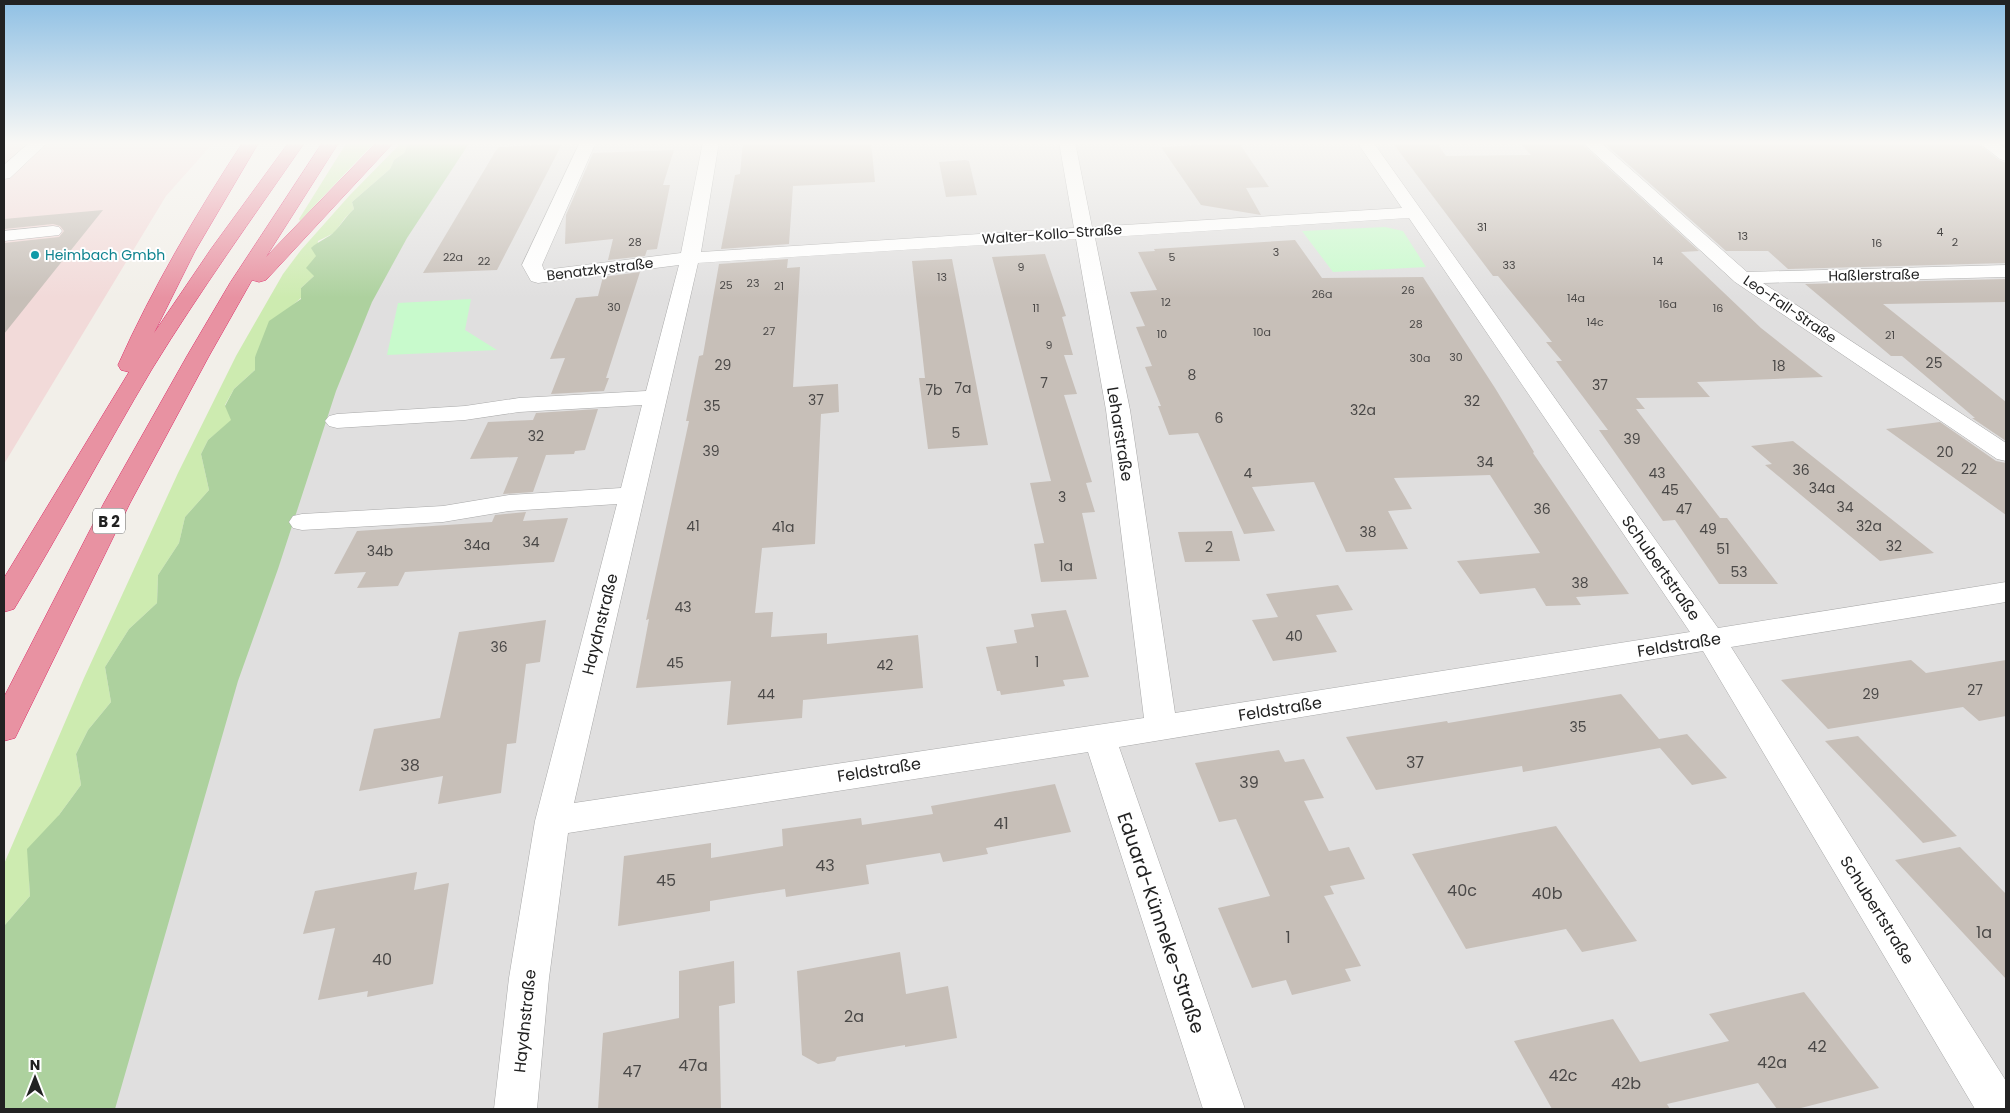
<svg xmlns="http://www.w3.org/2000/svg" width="2010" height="1113" font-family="Poppins,sans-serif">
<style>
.residential{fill:#e0dfdf}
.commercial{fill:#f2dad9}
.grass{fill:#cdebb0}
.forest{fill:#add19e}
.park{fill:#c8facc}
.building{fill:#c7bfb8}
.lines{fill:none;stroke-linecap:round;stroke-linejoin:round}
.minor-casing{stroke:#a9a9a9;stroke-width:1}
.highway-casing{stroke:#dc2a67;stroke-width:1}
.minor{fill:#fff;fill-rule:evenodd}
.highway{fill:#e892a2;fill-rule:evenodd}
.culture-dot{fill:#0f9aa8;stroke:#fff;stroke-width:2}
.labels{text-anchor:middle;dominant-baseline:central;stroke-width:4;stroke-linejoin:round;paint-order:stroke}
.far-number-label{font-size:11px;fill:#4b4948}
.far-street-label{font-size:14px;fill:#222;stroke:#fff}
.far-culture-label{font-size:14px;fill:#0d838f;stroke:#fff;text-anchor:start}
.number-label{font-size:14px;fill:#4b4948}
.shield{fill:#fff;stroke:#646464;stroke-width:1}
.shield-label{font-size:15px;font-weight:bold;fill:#222}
.street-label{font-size:16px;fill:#222;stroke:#fff}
.near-number-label{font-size:16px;fill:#4b4948}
.near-street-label{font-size:19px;fill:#222;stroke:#fff}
</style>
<rect width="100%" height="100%" fill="#f2efe9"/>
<!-- residential -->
<path class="residential" d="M 437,142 L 2006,142 L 2006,1109 L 41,1109 Z"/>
<!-- commercial -->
<path class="commercial" d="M 4,142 L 214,142 L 166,196 L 4,464 Z"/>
<!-- grass -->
<path class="grass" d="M 347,142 L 375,142 L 300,221 L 299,219 Z
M 402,142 L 409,142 L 404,153 L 394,160 L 390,169 L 352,202 L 354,209 L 345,218 L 334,233 L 318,241 L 314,276 L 301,288 L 301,298 L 287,310 L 255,357 L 255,370 L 234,389 L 225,405 L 232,420 L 208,440 L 201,454 L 209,490 L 185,517 L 179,543 L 158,575 L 157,603 L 129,629 L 105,667 L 111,702 L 88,730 L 76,754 L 81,785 L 59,815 L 29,879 L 30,896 L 4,926 L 4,864 L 84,678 L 178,473 L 236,356 L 283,274 L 301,250 L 349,196 Z"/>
<!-- forest -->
<path class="forest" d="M 409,142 L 470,142 L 407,238 L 372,302 L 336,391 L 278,569 L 238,681 L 115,1109 L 4,1109 L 4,926 L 30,896 L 27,849 L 59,815 L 81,785 L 76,754 L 88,730 L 111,702 L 105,667 L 129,629 L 157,603 L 158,575 L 179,543 L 185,517 L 209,490 L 201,454 L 208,440 L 231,420 L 225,406 L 234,389 L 255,370 L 255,357 L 269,321 L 301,299 L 301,288 L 314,276 L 306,268 L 316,256 L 311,248 C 318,241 329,238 335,231 C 342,224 346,216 354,209 L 352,202 L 390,169 L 394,160 L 404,153 Z"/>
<!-- park -->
<path class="park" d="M 1385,227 L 1403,231 L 1426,267 L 1333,272 L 1302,231 Z
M 471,299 L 465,330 L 497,350 L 387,355 L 398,303 Z"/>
<!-- building -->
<path class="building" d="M 743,142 L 871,142 L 875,182 L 793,186 L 789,244 L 721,249 L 735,175 L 740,174 Z
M 1392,142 L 1436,142 L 1446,156 L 1531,155 L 1519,142 L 1580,142 L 1699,251 L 1681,252 L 1761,328 L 1823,377 L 1697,382 L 1710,397 L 1636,398 L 1645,409 L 1636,409 L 1720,518 L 1727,518 L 1778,584 L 1719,584 L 1675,520 L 1663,521 L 1599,430 L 1608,430 L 1556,361 L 1562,361 L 1546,342 L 1552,342 L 1498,276 L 1493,276 Z
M 1603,142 L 1976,142 L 1999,160 L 2006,163 L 2006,263 L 1788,269 L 1768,251 L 1726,251 Z
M 1239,143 L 1269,187 L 1246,188 L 1261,215 L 1201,205 L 1161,147 Z
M 562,144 L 497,270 L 423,273 L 498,147 Z
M 674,150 L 663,185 L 670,185 L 657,249 L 647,250 L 645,256 L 608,260 L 613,239 L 565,244 L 566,215 L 593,153 Z
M 965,160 L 969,161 L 977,195 L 946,197 L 939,162 Z
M 103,210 L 4,334 L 4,243 L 59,237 L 64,231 L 60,226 L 53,224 L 4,229 L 4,219 Z
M 1295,240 L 1322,278 L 1423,277 L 1495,388 L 1534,452 L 1533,453 L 1629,594 L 1576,597 L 1581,605 L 1546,606 L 1535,588 L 1480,594 L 1457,561 L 1540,553 L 1490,475 L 1394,478 L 1412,509 L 1388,511 L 1408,549 L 1346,552 L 1314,482 L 1252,487 L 1275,531 L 1244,534 L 1198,433 L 1169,435 L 1158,406 L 1161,406 L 1145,367 L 1152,366 L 1136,327 L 1145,326 L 1130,292 L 1157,290 L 1138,252 L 1155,251 L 1154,249 Z
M 1045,254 L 1066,316 L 1062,317 L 1073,355 L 1064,355 L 1077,394 L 1064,395 L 1092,482 L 1086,483 L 1095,512 L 1082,513 L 1097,579 L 1041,582 L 1034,544 L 1044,543 L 1030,483 L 1051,481 L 992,257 Z
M 788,259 L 787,268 L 800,267 L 793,387 L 838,384 L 839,412 L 821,414 L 815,544 L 762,548 L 755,613 L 773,612 L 771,637 L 827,633 L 827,644 L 918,635 L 923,688 L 803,700 L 802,718 L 727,725 L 731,681 L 636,688 L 649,619 L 646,620 L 689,421 L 686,421 L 699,356 L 703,355 L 719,264 Z
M 952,259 L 988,445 L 928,449 L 919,378 L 925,378 L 912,261 Z
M 640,272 L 606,378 L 609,378 L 604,391 L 551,394 L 565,358 L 550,359 L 576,298 L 598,296 L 603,277 Z
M 2006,279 L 2006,302 L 1883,304 L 2006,402 L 2006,441 L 1972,418 L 1975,418 L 1902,356 L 1891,356 L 1805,284 Z
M 598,409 L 585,450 L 575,451 L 574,454 L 546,455 L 533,492 L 503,494 L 518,457 L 470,459 L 488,422 L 533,420 L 536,413 Z
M 1940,422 L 1996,461 L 2006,463 L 2006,515 L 1886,429 Z
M 1793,441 L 1885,514 L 1934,553 L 1880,561 L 1765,465 L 1772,464 L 1751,446 Z
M 526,512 L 523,521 L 568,518 L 554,562 L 405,572 L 398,586 L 357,588 L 366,572 L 334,574 L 357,531 L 492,522 L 495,515 Z
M 1232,531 L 1240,561 L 1185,562 L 1178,532 Z
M 1338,585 L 1353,610 L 1316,615 L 1337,652 L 1273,661 L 1252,620 L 1278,617 L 1266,594 Z
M 1066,610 L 1089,677 L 1063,680 L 1065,686 L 1001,695 L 1000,691 L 997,691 L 986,647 L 1017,643 L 1014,630 L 1034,627 L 1031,614 Z
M 546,620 L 540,662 L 526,664 L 516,743 L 507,744 L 501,793 L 438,804 L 443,776 L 359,791 L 374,729 L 440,718 L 459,632 Z
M 1911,660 L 1926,673 L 2006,660 L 2006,716 L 1979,721 L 1963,707 L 1828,729 L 1781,680 Z
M 1621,694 L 1659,739 L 1687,734 L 1727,778 L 1692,785 L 1660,748 L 1523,772 L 1522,766 L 1376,790 L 1346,737 L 1447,721 L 1448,723 Z
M 1858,736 L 1957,836 L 1923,843 L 1825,741 Z
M 1279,750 L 1285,762 L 1304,759 L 1324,798 L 1304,801 L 1329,851 L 1349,847 L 1365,879 L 1330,886 L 1334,894 L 1324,896 L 1361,966 L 1345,969 L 1351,981 L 1292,995 L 1286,980 L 1252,988 L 1218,908 L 1270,896 L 1236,819 L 1219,822 L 1195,763 Z
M 1055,784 L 1071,832 L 986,848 L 988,854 L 943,862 L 940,853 L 866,865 L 869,884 L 786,897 L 785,889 L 710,901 L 710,911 L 618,926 L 624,856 L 711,843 L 711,858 L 783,846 L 782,829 L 861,818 L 862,825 L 933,814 L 931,806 Z
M 1556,826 L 1637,941 L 1582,952 L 1566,929 L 1466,949 L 1412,854 Z
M 1960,847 L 2006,894 L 2006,979 L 1895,860 Z
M 417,872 L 414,890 L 449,883 L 433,984 L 367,997 L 368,991 L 318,1000 L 335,928 L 303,934 L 315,891 Z
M 900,952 L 906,994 L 948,986 L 957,1038 L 905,1047 L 905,1045 L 837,1057 L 835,1061 L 818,1064 L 802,1055 L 797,971 Z
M 734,961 L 735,1003 L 719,1006 L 721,1109 L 598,1109 L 603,1033 L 679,1018 L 679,971 Z
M 1804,992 L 1879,1088 L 1797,1109 L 1777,1109 L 1758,1083 L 1667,1104 L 1670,1109 L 1552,1109 L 1514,1041 L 1613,1019 L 1640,1062 L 1729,1041 L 1709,1014 Z"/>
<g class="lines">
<!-- minor casing -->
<g class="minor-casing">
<path id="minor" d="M 30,142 L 48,142 L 10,178 L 4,179 L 4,165 Z
M 580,142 L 596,142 L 542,265 L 544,270 L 681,253 L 703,142 L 719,142 L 701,252 L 1074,228 L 1059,142 L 1075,142 L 1092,227 L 1402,208 L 1357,142 L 1373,142 L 1718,628 L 2006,582 L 2006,602 L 1731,647 L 2006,1081 L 2006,1109 L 1975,1109 L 1703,651 L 1119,747 L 1245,1109 L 1203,1109 L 1088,752 L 568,833 L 549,978 L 537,1109 L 494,1109 L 509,978 L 535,821 L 617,504 L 509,511 L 443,522 L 302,530 L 293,528 L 289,522 L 293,516 L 302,514 L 443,506 L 509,495 L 621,488 L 642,405 L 519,412 L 465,420 L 337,428 L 329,426 L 325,421 L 329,416 L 337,414 L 465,406 L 519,398 L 646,391 L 679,265 L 538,283 L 531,281 L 522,265 ZM 1409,218 L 1690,632 L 1175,713 L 1130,410 L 1095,238 ZM 1076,239 L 1106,410 L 1144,718 L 574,803 L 698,263 Z
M 1582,142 L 1600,142 L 1747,272 L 2006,265 L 2006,277 L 1763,283 L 2006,443 L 2006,461 L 1997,459 L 1735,282 Z
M 1978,142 L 1997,142 L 2006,149 L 2006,161 L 2000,159 Z
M 53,226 L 59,227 L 62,231 L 59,235 L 4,241 L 4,231 Z"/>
</g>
<!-- highway casing -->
<g class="highway-casing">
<path id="highway" d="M 243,142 L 259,142 L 195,251 L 154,333 L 211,249 L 289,142 L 305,142 C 253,217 200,291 152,369 C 105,448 62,530 14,609 L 4,612 L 4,578 L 129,372 L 121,370 L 118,365 C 153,287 196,214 243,142 Z
M 323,142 L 339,142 L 266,257 L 377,142 L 394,142 L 266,280 L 259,282 L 252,280 L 209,356 L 130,503 L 15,738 L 4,741 L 4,697 L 104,503 L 187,356 L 230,283 Z"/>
</g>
<!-- minor -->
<use href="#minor" class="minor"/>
<!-- highway -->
<use href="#highway" class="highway"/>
</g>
<!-- sky -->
<linearGradient id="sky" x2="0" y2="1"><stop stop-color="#8fc0e4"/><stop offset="0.48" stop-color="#f9f8f5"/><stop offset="1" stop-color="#f9f8f5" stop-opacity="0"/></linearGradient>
<rect width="2010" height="298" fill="url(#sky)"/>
<!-- markers -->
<circle class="culture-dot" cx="35" cy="255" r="5"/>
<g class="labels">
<!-- far-number labels -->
<g class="far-number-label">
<text x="1482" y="227">31</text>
<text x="1940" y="232">4</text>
<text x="1743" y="236">13</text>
<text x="635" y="242">28</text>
<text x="1955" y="242">2</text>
<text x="1877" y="243">16</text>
<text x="1276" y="252">3</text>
<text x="453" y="257">22a</text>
<text x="1172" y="257">5</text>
<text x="484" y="261">22</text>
<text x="1658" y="261">14</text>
<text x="1509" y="265">33</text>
<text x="1021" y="267">9</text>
<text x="942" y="277">13</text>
<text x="753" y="283">23</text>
<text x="726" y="285">25</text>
<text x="779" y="286">21</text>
<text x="1408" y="290">26</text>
<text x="1322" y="294">26a</text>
<text x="1576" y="298">14a</text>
<text x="1166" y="302">12</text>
<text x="1668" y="304">16a</text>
<text x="614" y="307">30</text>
<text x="1036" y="308">11</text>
<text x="1718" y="308">16</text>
<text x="1595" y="322">14c</text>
<text x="1416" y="324">28</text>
<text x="769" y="331">27</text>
<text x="1262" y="332">10a</text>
<text x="1162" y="334">10</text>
<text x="1890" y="335">21</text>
<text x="1049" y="345">9</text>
<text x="1456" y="357">30</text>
<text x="1420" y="358">30a</text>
</g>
<!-- far-street labels -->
<g class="far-street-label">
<text transform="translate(1052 234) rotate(-4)">Walter-Kollo-Straße</text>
<text transform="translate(600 269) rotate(-7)">Benatzkystraße</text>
<text transform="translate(1874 275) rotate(-1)">Haßlerstraße</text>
<text transform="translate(1790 309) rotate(34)">Leo-Fall-Straße</text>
</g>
<!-- far-culture labels -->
<g class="far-culture-label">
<text x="45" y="255">Heimbach Gmbh</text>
</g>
<!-- number labels -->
<g class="number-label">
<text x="1934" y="363">25</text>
<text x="723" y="365">29</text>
<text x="1779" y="366">18</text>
<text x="1192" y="375">8</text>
<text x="1044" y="383">7</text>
<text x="1600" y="385">37</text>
<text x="963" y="388">7a</text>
<text x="934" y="390">7b</text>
<text x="816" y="400">37</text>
<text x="1472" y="401">32</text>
<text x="712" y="406">35</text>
<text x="1363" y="410">32a</text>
<text x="1219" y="418">6</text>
<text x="956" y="433">5</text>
<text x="536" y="436">32</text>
<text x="1632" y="439">39</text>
<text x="711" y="451">39</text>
<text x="1945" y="452">20</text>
<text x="1485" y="462">34</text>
<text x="1969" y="469">22</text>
<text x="1801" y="470">36</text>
<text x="1248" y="473">4</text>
<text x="1657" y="473">43</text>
<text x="1822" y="488">34a</text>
<text x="1670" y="490">45</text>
<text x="1062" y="497">3</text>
<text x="1845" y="507">34</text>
<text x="1542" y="509">36</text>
<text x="1684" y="509">47</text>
<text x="693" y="526">41</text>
<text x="1869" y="526">32a</text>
<text x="783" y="527">41a</text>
<text x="1708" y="529">49</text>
<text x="1368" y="532">38</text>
<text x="531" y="542">34</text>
<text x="477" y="545">34a</text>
<text x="1894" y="546">32</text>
<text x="1209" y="547">2</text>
<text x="1723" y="549">51</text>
<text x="380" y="551">34b</text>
<text x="1066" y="566">1a</text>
<text x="1739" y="572">53</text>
<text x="1580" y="583">38</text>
<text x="683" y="607">43</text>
<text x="1294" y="636">40</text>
<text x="499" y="647">36</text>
<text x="1037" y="662">1</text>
<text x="675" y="663">45</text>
<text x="885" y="665">42</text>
<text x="1975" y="690">27</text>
<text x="766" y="694">44</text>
<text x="1871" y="694">29</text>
<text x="1578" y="727">35</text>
</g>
<!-- shield labels -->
<rect class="shield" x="93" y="508.5" width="32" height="25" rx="4"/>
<g class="shield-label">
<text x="109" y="521">B 2</text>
</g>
<!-- street labels -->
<g class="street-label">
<text transform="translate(1120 434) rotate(81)">Leharstraße</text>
<text transform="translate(1661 568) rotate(55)">Schubertstraße</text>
<text transform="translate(600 624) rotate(-76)">Haydnstraße</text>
<text transform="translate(1679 645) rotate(-9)">Feldstraße</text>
<text transform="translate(1280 709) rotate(-9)">Feldstraße</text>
<text transform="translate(879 770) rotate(-9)">Feldstraße</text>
<text transform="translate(1877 910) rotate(58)">Schubertstraße</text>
<text transform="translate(525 1021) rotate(-84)">Haydnstraße</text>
</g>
<!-- near-number labels -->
<g class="near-number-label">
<text x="1415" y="762">37</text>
<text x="410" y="765">38</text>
<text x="1249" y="782">39</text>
<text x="1001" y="823">41</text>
<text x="825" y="865">43</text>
<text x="666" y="880">45</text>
<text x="1462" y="890">40c</text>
<text x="1547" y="893">40b</text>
<text x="1984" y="932">1a</text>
<text x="1288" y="937">1</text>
<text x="382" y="959">40</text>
<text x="854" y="1016">2a</text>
<text x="1817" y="1046">42</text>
<text x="1772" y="1062">42a</text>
<text x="693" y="1065">47a</text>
<text x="632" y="1071">47</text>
<text x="1563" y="1075">42c</text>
<text x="1626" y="1083">42b</text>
</g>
<!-- near-street labels -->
<g class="near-street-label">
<text transform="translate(1161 923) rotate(71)">Eduard-Künneke-Straße</text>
</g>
</g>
<!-- border -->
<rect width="2010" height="1113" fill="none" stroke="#222222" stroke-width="10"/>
<!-- north arrow -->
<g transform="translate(35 1078)" stroke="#ffffff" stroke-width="4" paint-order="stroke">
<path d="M0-4L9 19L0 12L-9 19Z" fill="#222222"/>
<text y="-8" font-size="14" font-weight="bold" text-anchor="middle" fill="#222222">N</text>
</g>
</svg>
